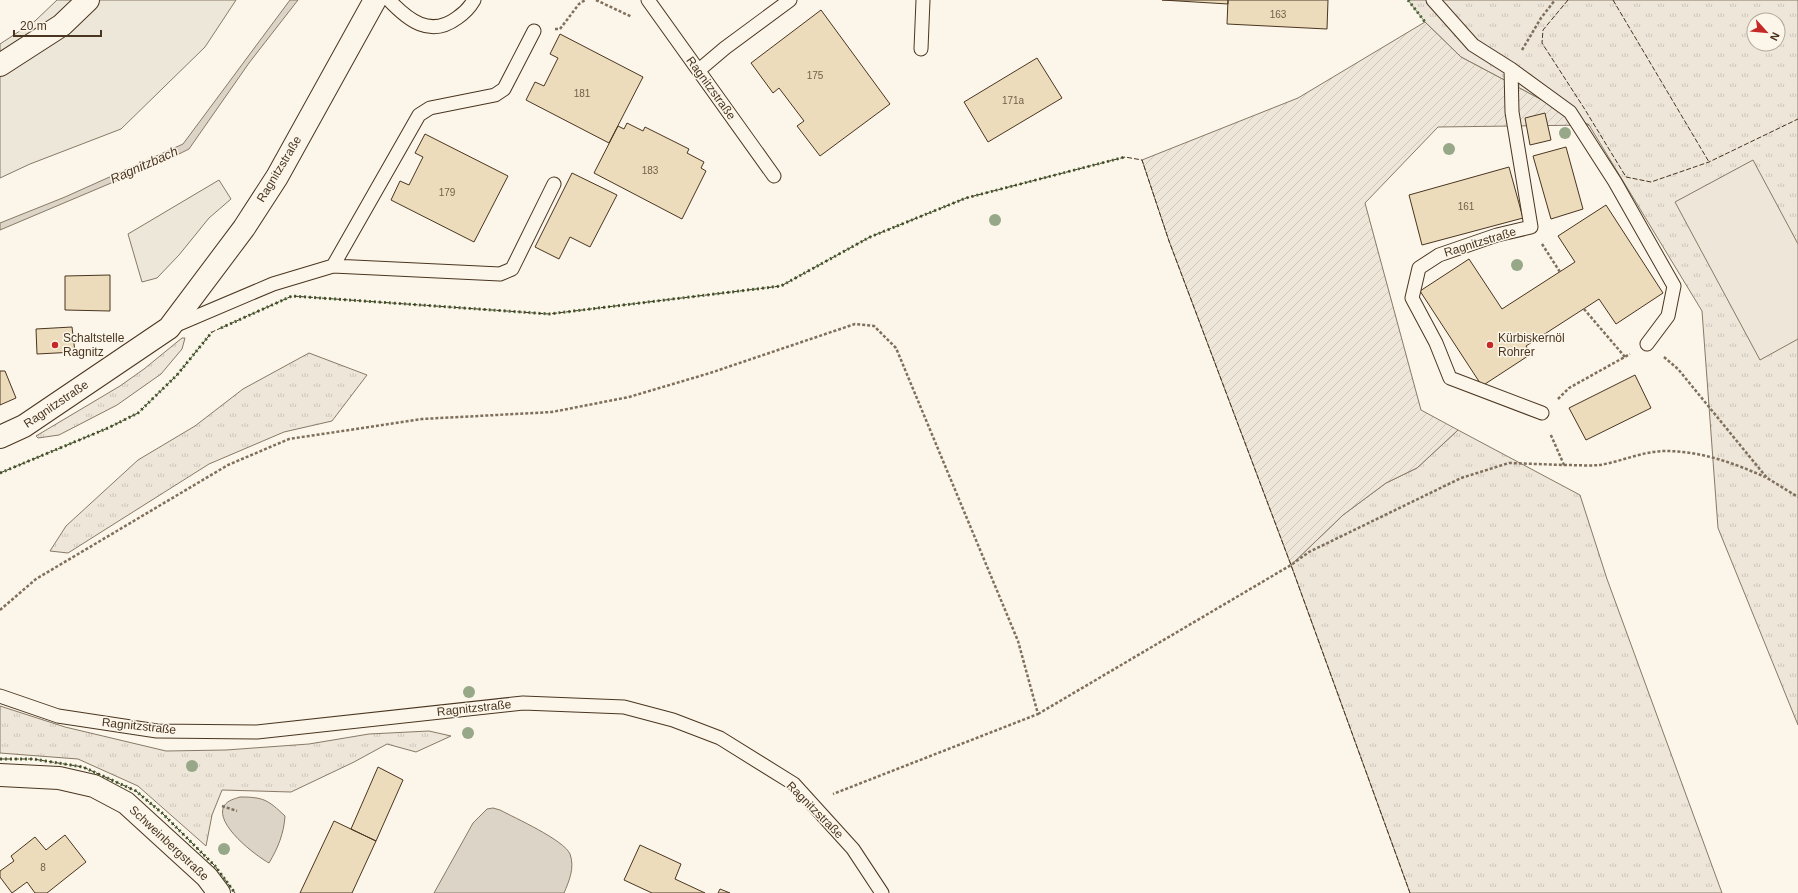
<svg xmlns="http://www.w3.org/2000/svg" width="1798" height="893" font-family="Helvetica,sans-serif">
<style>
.grass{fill:url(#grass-tufts);stroke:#887966;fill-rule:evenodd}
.garden{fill:url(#garden-furrows);stroke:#887966}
.pitch{fill:#ede6d9;stroke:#887966}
.parking{fill:#ede7d9;stroke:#887966}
.water{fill:#dcd4c6;stroke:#887966}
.building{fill:#ecdcbc;stroke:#4a3520}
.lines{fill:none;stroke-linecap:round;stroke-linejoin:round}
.service-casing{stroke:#4a3520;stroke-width:15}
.minor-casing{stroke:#4a3520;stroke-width:24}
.secondary-casing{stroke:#4a3520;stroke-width:24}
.path{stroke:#7f6f5c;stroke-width:2.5;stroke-dasharray:3 2;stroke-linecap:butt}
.service{stroke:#fbf6e9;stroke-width:13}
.minor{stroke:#fbf6e9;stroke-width:22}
.secondary{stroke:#fbf6e9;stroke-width:22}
.hedge{stroke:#436837;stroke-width:3;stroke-dasharray:2 3;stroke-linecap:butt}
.fence{stroke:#4a3520;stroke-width:1;stroke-dasharray:5 2;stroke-linecap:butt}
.tree{fill:#96a887}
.poi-dot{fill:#c62828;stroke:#fbf6e9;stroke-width:1.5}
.labels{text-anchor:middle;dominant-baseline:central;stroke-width:3;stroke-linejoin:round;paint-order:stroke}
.number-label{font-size:10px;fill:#725f47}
.street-label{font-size:12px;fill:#4a3520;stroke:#fbf6e9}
.poi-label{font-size:12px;fill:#4a3520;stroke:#fbf6e9;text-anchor:start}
.water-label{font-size:13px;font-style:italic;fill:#4a3520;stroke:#fbf6e9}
</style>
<defs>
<pattern id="grass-tufts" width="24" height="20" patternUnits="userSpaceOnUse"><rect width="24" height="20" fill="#ede6d9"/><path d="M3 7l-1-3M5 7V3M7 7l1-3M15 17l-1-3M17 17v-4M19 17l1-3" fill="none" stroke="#cdc6ba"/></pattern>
<pattern id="garden-furrows" width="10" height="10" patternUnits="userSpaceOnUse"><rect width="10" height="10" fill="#ede6d9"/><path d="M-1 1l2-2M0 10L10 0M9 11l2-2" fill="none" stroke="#cdc6ba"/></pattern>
</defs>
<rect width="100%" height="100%" fill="#fbf6e9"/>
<!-- grass -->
<path class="grass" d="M 1408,0 L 1798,0 L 1798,725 L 1718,528 L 1702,311 L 1589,125 L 1461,57 L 1425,22 ZM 1754,20 L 1778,20 L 1778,44 L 1754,44 Z
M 182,338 L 185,338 L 182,349 L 161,374 L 117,405 L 59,435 L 38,438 L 36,436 L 120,386 L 144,369 Z
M 309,353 L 367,375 L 332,421 L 284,432 L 209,464 L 68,553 L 50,551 L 66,526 L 138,460 L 195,426 L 243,389 Z
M 1458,430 L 1580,495 L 1607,579 L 1722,893 L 1410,893 L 1291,565 L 1343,515 L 1386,483 L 1417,468 Z
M 0,706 L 65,727 L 166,751 L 226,750 L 309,744 L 369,734 L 429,731 L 451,736 L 416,752 L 387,744 L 354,762 L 291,792 L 222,790 L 212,815 L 206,846 L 138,786 L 78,759 L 0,753 Z"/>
<!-- garden -->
<path class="garden" d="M 1425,22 L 1461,57 L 1589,125 L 1438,127 L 1365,203 L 1421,410 L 1458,430 L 1417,468 L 1386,483 L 1343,515 L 1291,565 L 1169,241 L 1142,160 L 1298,98 Z"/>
<!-- pitch -->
<path class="pitch" d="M 1753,160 L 1798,244 L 1798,339 L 1760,360 L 1675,202 Z"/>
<!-- parking -->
<path class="parking" d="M 57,0 L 236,0 L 205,47 L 121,129 L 30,164 L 0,178 L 0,44 L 35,21 Z
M 219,180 L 231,199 L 209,218 L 179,255 L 157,278 L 142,282 L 128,234 Z"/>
<!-- water -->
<path class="water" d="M 290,0 L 298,0 L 249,63 L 189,149 L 175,156 L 0,230 L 0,223 L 65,197 L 183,144 Z
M 240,797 C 264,797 268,800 285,816 C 284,833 278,848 269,863 C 256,856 214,824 224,806 C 228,800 234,799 240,797 Z
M 493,808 L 500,810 C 515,818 564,840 570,854 C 575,868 569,881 564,893 L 434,893 L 473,823 L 487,809 Z"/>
<!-- building -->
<path class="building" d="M 1162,0 L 1228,0 L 1228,4 Z
M 1228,0 L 1328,0 L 1327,29 L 1227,24 Z
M 821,10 L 890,104 L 820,156 L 797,126 L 804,121 L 779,88 L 773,93 L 751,63 Z
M 560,34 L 643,77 L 609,143 L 526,100 L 535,82 L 544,86 L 558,58 L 550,54 Z
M 1037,58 L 1062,98 L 988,142 L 964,102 Z
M 1545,113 L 1551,140 L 1530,145 L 1525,118 Z
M 627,123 L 643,131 L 645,127 L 689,149 L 687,153 L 704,162 L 701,168 L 706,171 L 682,219 L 594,173 L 618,126 L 624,129 Z
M 425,134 L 508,176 L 474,242 L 391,200 L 400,181 L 409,185 L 423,157 L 415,153 Z
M 1566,147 L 1583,209 L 1551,219 L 1533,156 Z
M 1509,167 L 1523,218 L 1422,245 L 1409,195 Z
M 572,173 L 617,195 L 590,247 L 570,237 L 559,259 L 535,247 Z
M 1606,205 L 1663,293 L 1616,324 L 1599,299 L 1526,346 L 1531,354 L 1482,386 L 1420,291 L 1469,259 L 1502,309 L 1575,262 L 1558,236 Z
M 110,275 L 110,311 L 65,310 L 65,276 Z
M 72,327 L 75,352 L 37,354 L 36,329 Z
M 0,371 L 5,371 L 16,398 L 0,405 Z
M 1635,375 L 1651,408 L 1586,440 L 1569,408 Z
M 378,767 L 403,780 L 376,841 L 351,829 Z
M 334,821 L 376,841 L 352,893 L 300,893 Z
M 65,835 L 86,862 L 47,893 L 35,893 L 27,882 L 12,893 L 0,877 L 0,871 L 14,861 L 11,856 L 35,837 L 46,850 Z
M 640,845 L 681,864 L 675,879 L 705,893 L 652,893 L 624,880 Z
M 720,889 L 730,893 L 718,893 Z"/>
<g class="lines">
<!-- service casing -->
<g class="service-casing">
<path id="service" d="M 389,0 C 408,20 430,38 457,18 C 463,14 470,7 474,0
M 648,0 L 774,176
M 1433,0 L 1473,45 L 1511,69 L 1512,112 L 1531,227 L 1497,235 L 1439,255 L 1419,268 L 1412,298 L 1436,343 L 1450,378 L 1542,413
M 921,49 L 923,0
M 1511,69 L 1570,112 L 1615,182 L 1674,286 L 1668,316 L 1647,344
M 699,70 L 725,48 L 790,0
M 333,266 L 419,115 L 430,108 L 495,95 L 504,89 L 534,31
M 174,326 L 273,284 L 333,266 L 500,274 L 512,269 L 554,184
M 0,696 L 58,716 L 157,731 L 257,732 L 523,703 L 624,707 L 673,720 L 720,738 L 794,784 L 853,849 L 882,893"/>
</g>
<!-- minor casing -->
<g class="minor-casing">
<path id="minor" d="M 0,65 L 62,25 L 88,0
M 0,775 L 59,778 L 94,786 L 126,803 L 207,877 L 219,893"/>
</g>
<!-- secondary casing -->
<g class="secondary-casing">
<path id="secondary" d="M 0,437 L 24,426 L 169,328 L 244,228 L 277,177 L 375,0"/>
</g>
<!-- path -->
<path class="path" d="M 596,0 L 632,17
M 555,29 L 560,29 L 579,4 L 585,0
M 1522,50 L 1541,18 L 1555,0
M 1542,244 L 1560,272
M 1584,309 L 1625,357
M 1664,357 L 1678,369 L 1767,478 L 1798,497
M 1558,399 L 1569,388 L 1630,354
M 1564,465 C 1576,465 1589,466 1600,465 C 1623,461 1646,450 1669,451 C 1703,452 1734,463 1765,477
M 0,610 L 36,579 L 228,465 L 289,439 L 422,419 L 552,412 L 629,397 L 710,373 L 855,324 L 874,326 L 896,348 L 1018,641 L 1038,714 L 833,794
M 1038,714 L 1291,565 L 1309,552 L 1461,478 L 1509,463 L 1564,465 L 1550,433
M 222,806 L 237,811"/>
<!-- service -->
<use href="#service" class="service"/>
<!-- minor -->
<use href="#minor" class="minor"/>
<!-- secondary -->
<use href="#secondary" class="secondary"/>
<!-- hedge -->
<path class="hedge" d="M 1408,0 L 1425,22
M 221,328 L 292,296 L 549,314 L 781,286 L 870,237 L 966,198 L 1125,157
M 0,473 L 108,428 L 138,413 L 177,375 L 212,332
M 0,759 L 33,759 L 83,767 L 136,791 L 162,813 L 215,866 L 235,893"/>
<!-- fence -->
<path class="fence" d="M 1568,0 L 1543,30 L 1542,43 L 1584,108 L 1626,177 L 1651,182 L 1709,162 L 1798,119
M 1613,0 L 1709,162
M 0,473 L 108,428 L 138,413 L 177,375 L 212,332 L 292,296 L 549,314 L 781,286 L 870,237 L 966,198 L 1125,157 L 1142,160 L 1169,241 L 1291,565 L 1410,893
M 0,759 L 33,759 L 83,767 L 136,791 L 162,813 L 215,866 L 235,893"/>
</g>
<!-- trees -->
<g class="tree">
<circle cx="1565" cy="133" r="6"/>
<circle cx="1449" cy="149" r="6"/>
<circle cx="995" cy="220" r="6"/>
<circle cx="1517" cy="265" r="6"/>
<circle cx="469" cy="692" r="6"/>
<circle cx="468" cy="733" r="6"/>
<circle cx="192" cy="766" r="6"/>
<circle cx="224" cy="849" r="6"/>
</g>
<!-- markers -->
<g class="poi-dot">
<circle cx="55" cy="345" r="4"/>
<circle cx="1490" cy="345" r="4"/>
</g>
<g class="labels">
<!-- number labels -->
<g class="number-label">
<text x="1278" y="14">163</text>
<text x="815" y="75">175</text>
<text x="582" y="93">181</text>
<text x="1013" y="100">171a</text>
<text x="650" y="170">183</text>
<text x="447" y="192">179</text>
<text x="1466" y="206">161</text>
<text x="43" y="867">8</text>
</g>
<!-- street labels -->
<g class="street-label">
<text transform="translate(711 88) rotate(54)">Ragnitzstraße</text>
<text transform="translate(279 169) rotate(-59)">Ragnitzstraße</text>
<text transform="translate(1480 242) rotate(-17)">Ragnitzstraße</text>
<text transform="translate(56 404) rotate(-34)">Ragnitzstraße</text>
<text transform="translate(474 708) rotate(-6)">Ragnitzstraße</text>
<text transform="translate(139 726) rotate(6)">Ragnitzstraße</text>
<text transform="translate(815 810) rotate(45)">Ragnitzstraße</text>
<text transform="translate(169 843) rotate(43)">Schweinbergstraße</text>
</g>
<!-- poi labels -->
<g class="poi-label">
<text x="63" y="338">Schaltstelle<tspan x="63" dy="14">Ragnitz</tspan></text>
<text x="1498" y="338">Kürbiskernöl<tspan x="1498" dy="14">Rohrer</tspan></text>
</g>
<!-- water labels -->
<g class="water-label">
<text transform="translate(144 165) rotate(-24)">Ragnitzbach</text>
</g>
</g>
<!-- north arrow -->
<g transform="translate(1766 32) rotate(117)"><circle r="19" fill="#fbf6e9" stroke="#b4a999"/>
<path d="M0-3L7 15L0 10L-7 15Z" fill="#c62828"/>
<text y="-6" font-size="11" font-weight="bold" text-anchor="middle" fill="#4a3520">N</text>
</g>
<!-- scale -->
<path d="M14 30v6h87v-6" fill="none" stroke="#4a3520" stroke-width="2"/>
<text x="20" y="30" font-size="12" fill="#4a3520" stroke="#fbf6e9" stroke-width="3" paint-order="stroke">20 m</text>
</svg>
